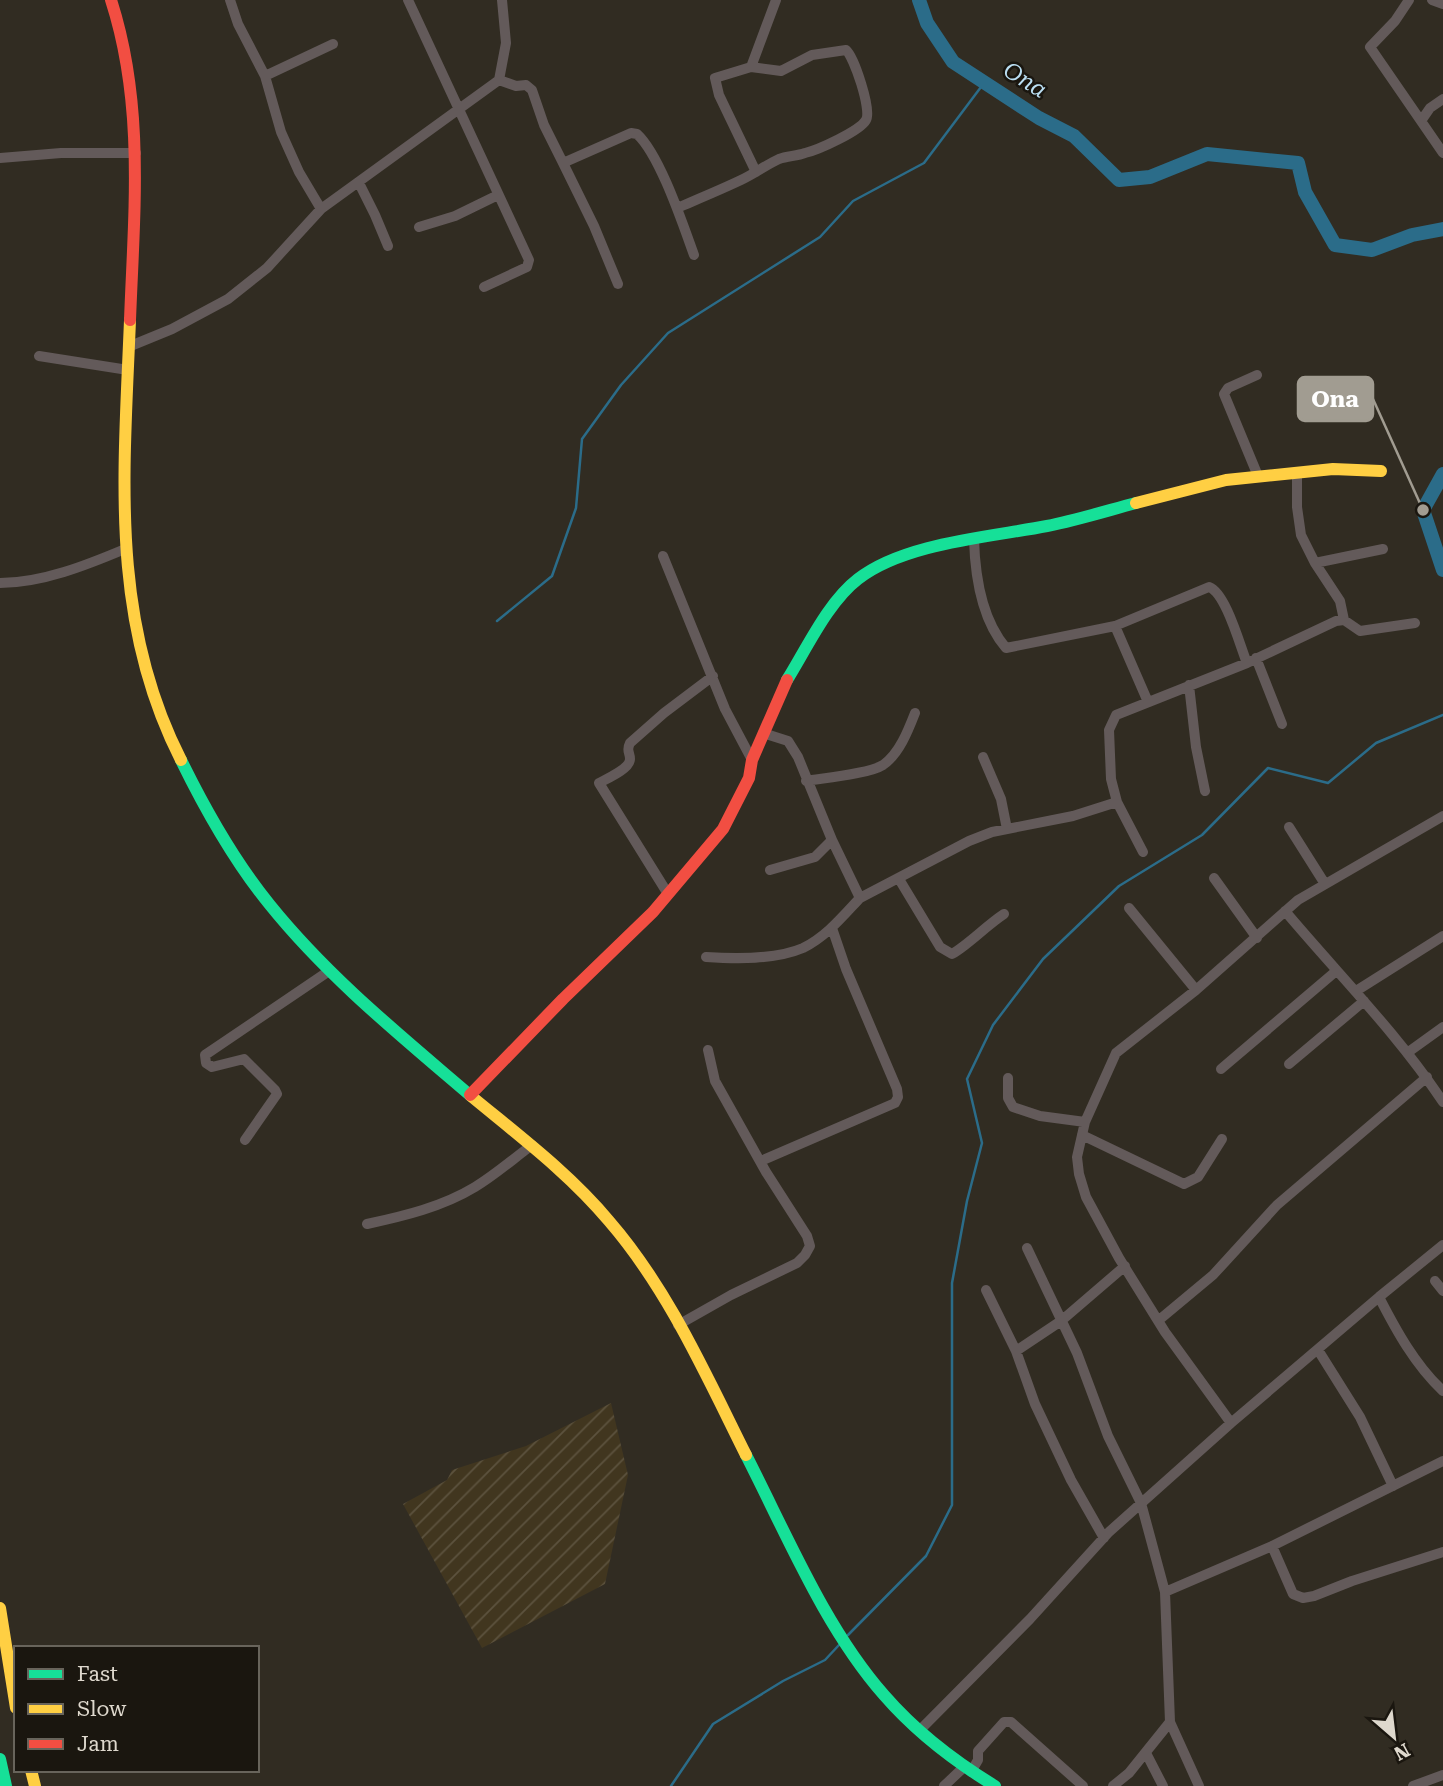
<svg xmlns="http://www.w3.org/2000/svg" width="1443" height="1786" font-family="'Roboto Serif',serif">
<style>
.industrial{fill:url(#industrial-furrows)}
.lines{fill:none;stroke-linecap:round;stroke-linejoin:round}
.stream{stroke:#2b6c89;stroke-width:2.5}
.river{stroke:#2b6c89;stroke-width:14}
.street{stroke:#635a5a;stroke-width:10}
.fast{stroke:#16e098;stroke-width:12}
.slow{stroke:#ffcf43;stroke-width:12}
.jam{stroke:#f24e42;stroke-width:12}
.labels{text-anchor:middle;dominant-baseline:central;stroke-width:5;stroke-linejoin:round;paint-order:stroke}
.water-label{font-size:23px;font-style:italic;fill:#bbdff3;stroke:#1a160f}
.leader{fill:none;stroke:#a19c91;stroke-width:2.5}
.callout-dot{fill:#a19c91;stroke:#1a160f;stroke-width:2.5}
.callout{fill:#a19c91;stroke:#a19c91;stroke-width:2.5}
.callout-label{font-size:23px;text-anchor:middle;font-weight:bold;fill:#fff}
</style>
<defs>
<pattern id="industrial-furrows" width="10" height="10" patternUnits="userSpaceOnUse" patternTransform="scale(1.75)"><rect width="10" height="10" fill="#41361f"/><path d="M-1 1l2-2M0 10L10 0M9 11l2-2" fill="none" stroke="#5c523e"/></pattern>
</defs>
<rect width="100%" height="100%" fill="#312c22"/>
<!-- industrial -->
<path class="industrial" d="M 611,1403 L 628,1475 L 605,1584 L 482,1648 L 403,1504 L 447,1480 L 452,1470 L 526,1446 Z"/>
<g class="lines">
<!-- stream -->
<path class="stream" d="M 497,621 L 552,576 L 576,508 L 582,439 L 621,385 L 668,333 L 820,237 L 853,201 L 924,163 L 984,83
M 848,1635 L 926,1556 L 952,1505 L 952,1283 L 967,1201 L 982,1143 L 967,1079 L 993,1025 L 1043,959 L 1119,886 L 1202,835 L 1268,768 L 1328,783 L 1376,743 L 1443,715
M 671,1786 L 713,1724 L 783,1681 L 825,1660 L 839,1645"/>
<!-- river -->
<path class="river" d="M 919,0 L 927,23 L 953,62 L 1039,118 L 1074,136 L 1119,180 L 1150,177 L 1207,154 L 1298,163 L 1305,192 L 1335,245 L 1372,250 L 1412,235 L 1443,229
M 1443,474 L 1423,510 L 1443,570"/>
<!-- street -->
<path class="street" d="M 230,0 L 238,24 L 265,76 L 281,132 L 299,172 L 321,209
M 408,0 L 529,260 L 527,267 L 484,287
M 1409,0 L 1395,21 L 1370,47 L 1443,153
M 1432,0 L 1443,4
M 751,67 L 776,0
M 265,76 L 333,44
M 499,80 L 516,86 L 526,85 L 532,90 L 544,125 L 563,163 L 631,133 L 637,134 C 660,155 683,225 694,255
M 1421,121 L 1430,108 L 1443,99
M 0,158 L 61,153 L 136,153
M 563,163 L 594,226 L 618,284
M 359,183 L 375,215 L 388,246
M 677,208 C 698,199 720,190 741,180 C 754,174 766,165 779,159 C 787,156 797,156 805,153 C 818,150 860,131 866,120 C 872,110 854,57 846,50 L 812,55 L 781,71 L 751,67 L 715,78 L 719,95 L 756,172
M 419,227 L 455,216 L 498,195
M 128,347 L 172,329 L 228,299 L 267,268 L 321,209 L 499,80 L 506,43 L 502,0
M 39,356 L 128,370
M 1257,375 L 1228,388 L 1224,394 L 1258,476
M 1297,473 L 1297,507 L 1301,535 L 1315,563 L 1340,601 L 1344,620
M 974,539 C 975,575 982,620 1006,648 L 1115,626 L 1209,587 C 1226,593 1240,646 1247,663
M 663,556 L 725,709 L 752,760
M 1315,563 L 1383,549
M 0,583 C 42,583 87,565 125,549
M 1115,626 L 1148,702
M 1256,658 L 1282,724
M 1189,685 L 1196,747 L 1205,791
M 763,733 L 788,741 L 798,757 L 832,840 L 860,898 L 969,841 L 992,832 L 1073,816 L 1117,802 L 1111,779 L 1109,730 L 1116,715 L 1247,663 L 1336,621 L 1344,620 L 1360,631 L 1415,623
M 983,757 L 1001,799 L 1007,829
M 806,781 C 824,778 869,774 883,765 C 899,754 908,731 915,713
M 1117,802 L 1143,852
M 1289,827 L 1325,884
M 770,870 L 815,857 L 832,840
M 1214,878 L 1257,938
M 899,879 L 940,947 L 952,954 C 968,945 987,925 1004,914
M 668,894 L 599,783 C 606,779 630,769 630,759 C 630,752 626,751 630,743 L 664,713 L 713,676
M 1129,908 L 1196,990
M 1285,911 C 1338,974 1397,1033 1443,1102
M 706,957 C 736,959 775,960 803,948 C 826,937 843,916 860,898
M 1356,991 L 1443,936
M 1407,1053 L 1443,1027
M 1289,1064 L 1364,1001
M 1221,1069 L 1335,972
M 1008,1078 L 1008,1098 L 1013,1107 L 1040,1116 L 1085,1122
M 1082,1135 L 1184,1184 L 1198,1177 L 1222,1139
M 245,1140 L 277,1094 L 275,1090 L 244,1059 L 212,1067 L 206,1063 L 205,1055 L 329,971
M 761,1161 L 895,1103 L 898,1097 L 897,1089 L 846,969 L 832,928
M 367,1224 C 404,1216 442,1207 475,1187 C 495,1175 513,1159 532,1145
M 1027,1248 L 1077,1353 L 1108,1436 L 1141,1503 L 1165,1592 L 1170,1722 L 1199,1786
M 1435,1281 L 1443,1291
M 986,1290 L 1016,1351 L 1035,1404 L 1071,1480 L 1104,1538
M 1379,1297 C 1396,1330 1415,1365 1443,1391
M 1159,1320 L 1213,1275 L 1277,1205 L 1427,1077
M 678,1325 L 731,1295 L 797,1263 L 805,1255 L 810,1246 L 807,1236 L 766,1172 L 715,1081 L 708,1050
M 1318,1350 L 1360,1417 L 1393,1486
M 1016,1351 L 1061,1321 L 1125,1266
M 1231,1423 L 1165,1332 L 1119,1258 L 1086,1197 L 1079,1174 L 1077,1157 L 1085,1122 L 1116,1053 L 1196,990 L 1298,900 L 1443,816
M 1272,1546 L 1293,1594 L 1303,1598 L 1314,1596 L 1352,1581 L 1443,1552
M 1165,1592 L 1272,1546 L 1443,1461
M 919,1731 L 1030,1619 L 1109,1532 L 1231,1423 L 1379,1297 L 1443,1245
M 1146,1753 L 1163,1786
M 971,1772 L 978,1760 L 978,1751 L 1004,1722 L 1011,1722 L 1083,1786
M 944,1786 L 963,1768
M 1113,1786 L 1129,1773 L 1170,1722
M 1413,1786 L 1443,1775"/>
<!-- fast -->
<path class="fast" d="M 787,680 C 807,648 828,602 858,579 C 904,543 990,537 1047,526 C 1077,520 1106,511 1136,503
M 181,760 C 206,811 234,861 270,905 C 328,977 401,1036 471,1096
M 746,1455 C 787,1535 825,1628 884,1695 C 916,1732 954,1761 995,1786
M 0,1759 L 6,1786"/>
<!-- slow -->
<path class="slow" d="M 130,320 C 124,473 109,619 181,760
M 1136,503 L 1226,480 L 1333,469 L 1381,471
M 471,1096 C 518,1135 569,1173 609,1221 C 668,1289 706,1375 746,1455
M 0,1608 L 16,1708
M 31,1770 L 35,1786"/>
<!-- jam -->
<path class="jam" d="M 111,0 C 145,105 134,212 130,320
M 470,1095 L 563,999 L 653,912 L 723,829 L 749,778 L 752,760 L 787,680"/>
</g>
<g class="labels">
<!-- water labels -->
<g class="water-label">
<text transform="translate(1025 80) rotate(32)">Ona</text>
</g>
</g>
<!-- callouts -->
<path class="leader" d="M1423 510L1373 399"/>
<circle class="callout-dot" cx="1423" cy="510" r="7"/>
<rect class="callout" x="1298" y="377" width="75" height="44" rx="7"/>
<g class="callout-label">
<text x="1335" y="407">Ona</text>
</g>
<!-- legend -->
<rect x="14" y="1646" width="245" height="126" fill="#1a160f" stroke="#68645b" stroke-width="2"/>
<rect x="28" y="1669" width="35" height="10" fill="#16e098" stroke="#68645b" stroke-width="2"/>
<text x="77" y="1681" font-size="21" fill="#ded8cd">Fast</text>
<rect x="28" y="1704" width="35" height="10" fill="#ffcf43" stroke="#68645b" stroke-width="2"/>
<text x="77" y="1716" font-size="21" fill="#ded8cd">Slow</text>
<rect x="28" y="1739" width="35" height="10" fill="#f24e42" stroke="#68645b" stroke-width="2"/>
<text x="77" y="1751" font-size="21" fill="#ded8cd">Jam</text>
<!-- north arrow -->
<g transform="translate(1394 1737) rotate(152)" stroke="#1a160f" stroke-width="5" paint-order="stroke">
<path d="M0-5L12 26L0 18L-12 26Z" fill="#ded8cd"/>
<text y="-10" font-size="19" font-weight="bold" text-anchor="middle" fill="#ded8cd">N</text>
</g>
</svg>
